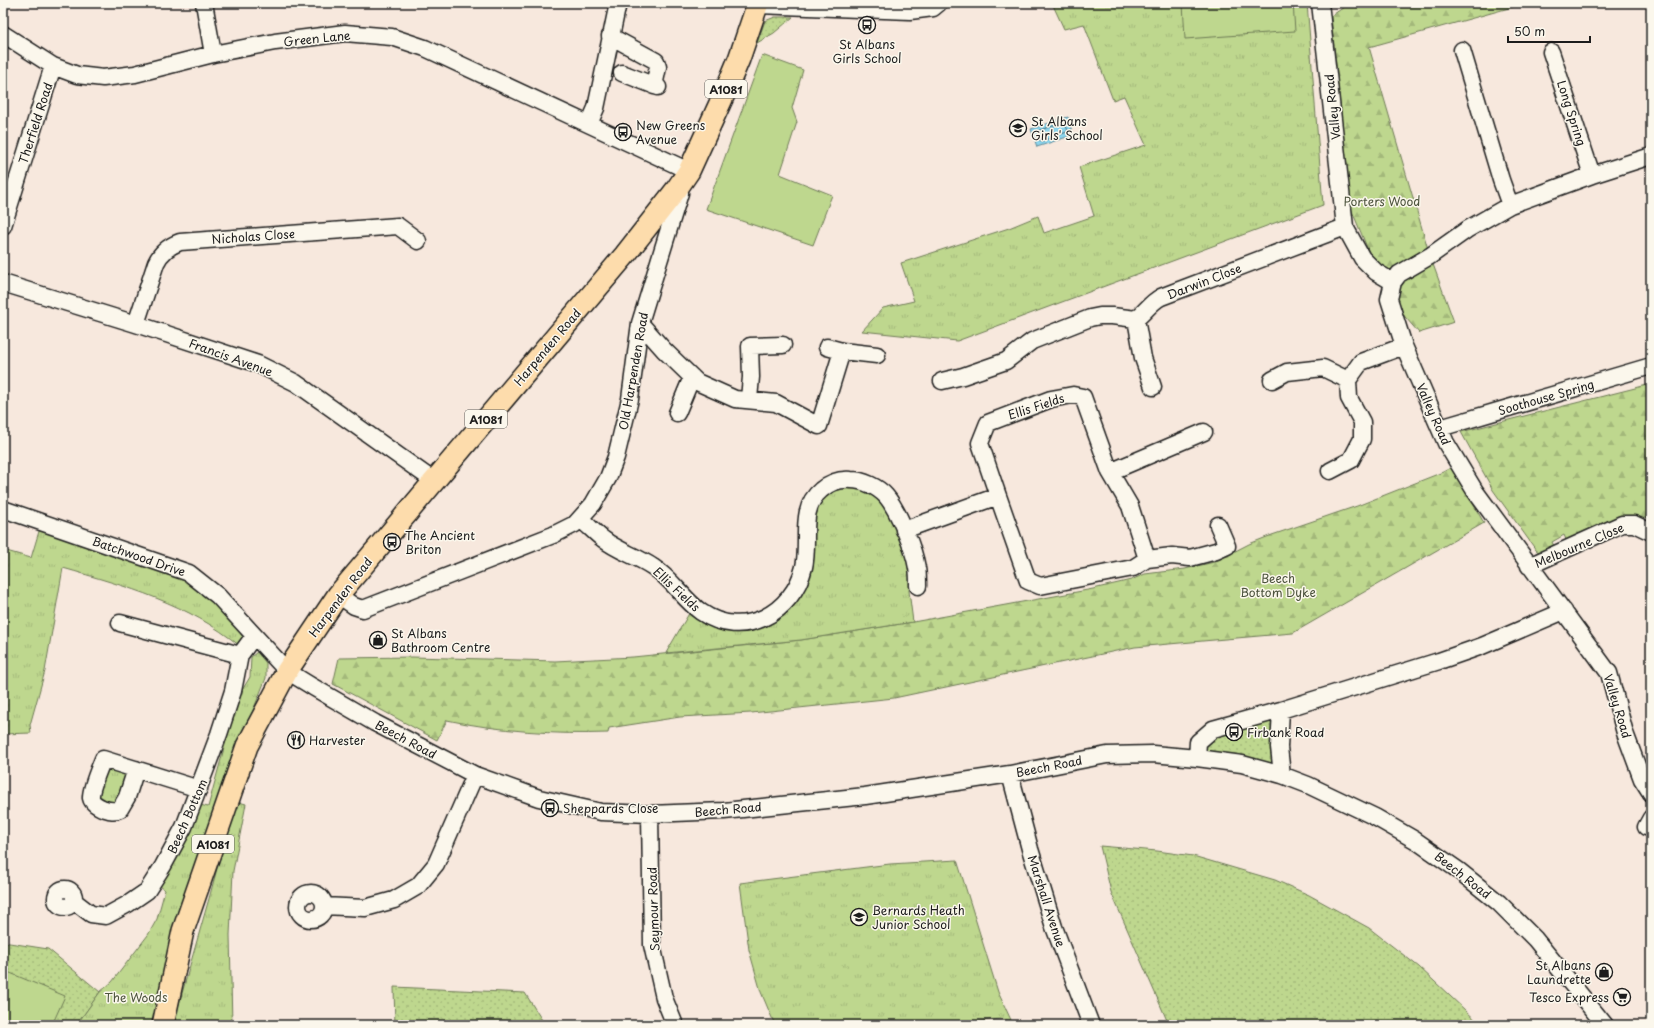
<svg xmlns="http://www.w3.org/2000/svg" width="1654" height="1028" font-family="'Playpen Sans',sans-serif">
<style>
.grass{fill:url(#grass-dots);stroke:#6d7a55}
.forest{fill:url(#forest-firs);stroke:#6d7a55}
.park{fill:url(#park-tufts);stroke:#6d7a55}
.pitch{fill:#bed78e;stroke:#6d7a55}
.water{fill:#8bd4ec;stroke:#5f8a99}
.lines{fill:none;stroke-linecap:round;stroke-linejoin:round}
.shore{stroke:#48666f;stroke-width:1}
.minor-casing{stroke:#1c1c1c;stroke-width:19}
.major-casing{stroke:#1c1c1c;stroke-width:24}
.minor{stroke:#fbf7ec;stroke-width:16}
.major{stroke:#fddcac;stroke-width:21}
.labels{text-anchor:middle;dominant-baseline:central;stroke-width:3;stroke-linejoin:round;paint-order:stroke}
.shield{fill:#fbf7ec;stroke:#5f5e5a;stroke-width:1}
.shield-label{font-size:11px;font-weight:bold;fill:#1c1c1c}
.street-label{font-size:12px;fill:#1c1c1c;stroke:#fbf7ec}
.poi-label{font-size:12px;fill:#1c1c1c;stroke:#fbf7ec;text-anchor:start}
.park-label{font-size:12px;fill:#4d543e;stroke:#fbf7ec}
</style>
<defs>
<pattern id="grass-dots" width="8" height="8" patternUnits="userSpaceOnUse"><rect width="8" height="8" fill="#bed78e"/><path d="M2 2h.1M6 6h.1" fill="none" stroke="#a3b87a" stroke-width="1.8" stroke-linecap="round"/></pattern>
<pattern id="forest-firs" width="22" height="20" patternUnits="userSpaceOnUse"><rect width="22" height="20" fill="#bed78e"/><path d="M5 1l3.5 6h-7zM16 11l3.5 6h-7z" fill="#a3b87a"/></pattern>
<pattern id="park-tufts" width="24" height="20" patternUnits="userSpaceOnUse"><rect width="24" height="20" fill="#bed78e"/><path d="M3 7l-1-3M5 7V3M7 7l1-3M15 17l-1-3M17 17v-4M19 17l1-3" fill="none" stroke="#a3b87a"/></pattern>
</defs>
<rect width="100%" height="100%" fill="#f7e8dd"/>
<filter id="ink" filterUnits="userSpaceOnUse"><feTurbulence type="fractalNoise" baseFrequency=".025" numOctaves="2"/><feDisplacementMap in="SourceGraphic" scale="8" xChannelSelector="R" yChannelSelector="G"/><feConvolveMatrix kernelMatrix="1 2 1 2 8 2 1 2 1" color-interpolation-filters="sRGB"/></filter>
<g filter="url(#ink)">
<!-- grass -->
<path class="grass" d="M 775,17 L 793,17 L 774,33 L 757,43 L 765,21 Z
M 1281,710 L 1282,775 L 1197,758 L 1198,742 Z
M 1100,846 L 1157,851 L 1193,856 L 1275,880 L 1309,895 L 1369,928 L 1419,967 L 1481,1025 L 1169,1025 L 1111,892 Z
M 3,942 L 48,949 L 100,992 L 80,1020 L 79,1025 L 3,1025 Z
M 394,987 L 525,993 L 545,1025 L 395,1025 Z"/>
<!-- forest -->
<path class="forest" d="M 1350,3 L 1527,3 L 1369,47 L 1430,256 L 1454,322 L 1419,333 L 1387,296 L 1350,206 L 1331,16 Z
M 1651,384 L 1651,517 L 1635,519 L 1567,542 L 1564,535 L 1552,542 L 1555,548 L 1540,553 L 1536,550 L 1493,490 L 1461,432 Z
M 1452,467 L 1484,523 L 1293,633 L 1135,647 L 894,698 L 751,713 L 680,717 L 609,728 L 608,733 C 557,735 497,731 447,720 L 437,740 L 333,684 L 339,658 L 413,657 L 555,661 L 633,657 L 801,640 L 913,622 L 1093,589 L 1131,580 L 1145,574 L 1185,569 L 1214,562 L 1249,544 L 1272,535 L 1357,506 L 1443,472 Z"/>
<!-- park -->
<path class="park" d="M 1052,3 L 1307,3 L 1323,205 L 957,341 L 862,331 L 883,308 L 914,301 L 901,263 L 1009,228 L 1038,216 L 1044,233 L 1094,216 L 1079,167 L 1146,145 L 1124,96 L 1113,100 L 1084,24 L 1064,29 Z
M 857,485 L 885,502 L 904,547 L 911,572 L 909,591 L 913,622 L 801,640 L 666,653 L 691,610 L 703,619 L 783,612 L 813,510 L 831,488 Z
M 40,528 L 191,581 L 224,611 L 243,637 L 244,642 L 240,646 C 189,604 126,586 63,568 L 45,671 L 30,725 L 31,733 L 3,734 L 3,550 L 31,558 Z
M 257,652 L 266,663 L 266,678 L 236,753 L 158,1025 L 79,1025 L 80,1020 L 100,992 L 112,982 L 148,935 L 157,919 L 165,890 L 155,882 L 196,804 L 208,807 L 238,697 L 250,677 L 251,657 Z
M 105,767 L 129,773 L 117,805 L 98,800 L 103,770 Z
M 235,801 L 246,804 L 233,871 L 230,935 L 232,1025 L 173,1025 L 210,895 Z
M 957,860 L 998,992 L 1011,1020 L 1001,1019 L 941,1025 L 775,1025 L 761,992 L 749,950 L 740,883 L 890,864 Z"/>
<!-- pitch -->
<path class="pitch" d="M 1183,3 L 1293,3 L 1295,31 L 1185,39 Z
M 762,55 L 803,70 L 792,108 L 797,122 L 780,174 L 832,195 L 813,245 L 706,209 Z
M 3,970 L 65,996 L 52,1025 L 3,1025 Z"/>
<!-- water -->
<path class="water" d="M 1068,117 L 1073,135 L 1037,147 L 1031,129 Z"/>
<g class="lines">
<!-- shore -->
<path class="shore" d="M 1064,123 L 1068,130 L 1067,132 L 1042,141 L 1039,140 L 1038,131 Z"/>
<!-- minor casing -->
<g class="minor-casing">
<path id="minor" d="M 204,3 L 213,54
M 1320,3 L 1345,227 L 1362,258 L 1376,272 L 1393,282
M 758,5 L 910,11 L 933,8 L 939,3
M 3,34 L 53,66 L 77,75 L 103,78 L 135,74 L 213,54 L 275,42 L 345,33 L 392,37 L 425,48 L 689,171
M 610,36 L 656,61 L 658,67 L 654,86
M 1462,50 L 1501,180 L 1510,205
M 1551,52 L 1592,175
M 622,73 L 658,87
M 589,124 L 596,108 L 618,3
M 1651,156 L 1592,175 L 1510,205 L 1468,229 L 1430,256 L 1399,274 L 1393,282 L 1389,299 L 1404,346 L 1446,443 L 1475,491 L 1609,673 L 1625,733 L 1642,779 L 1651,793
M 3,226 L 53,66
M 3,283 L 136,324 L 258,364 L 296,383 L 434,481
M 1136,319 C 1146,311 1150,303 1161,297 L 1345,227
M 1136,319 L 1143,358 L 1153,387
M 640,323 L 664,350 L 697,382 L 735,399 L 776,403 L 819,426 L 842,351 L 877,355
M 136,324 L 156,263 C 161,252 169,246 180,242 L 398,226 L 418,241
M 827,347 L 842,351
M 1272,380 L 1287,372 L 1323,368 L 1348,380
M 942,381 L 963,376 L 1006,361 L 1032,341 L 1090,318 L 1100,316 L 1112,316 L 1136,319
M 749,399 L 751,377 L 750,346 L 783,345
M 677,413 L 692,377
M 1440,428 L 1651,366
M 1330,471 L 1351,460 L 1362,439 L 1362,422 L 1349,398 L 1348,380 L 1361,362 L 1404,346
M 1110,472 L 1204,432
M 3,509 L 189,573 L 218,596 L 287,671 L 313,687 L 375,723 L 475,775 L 539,798 L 601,812 L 650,814 L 724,811 L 865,796 L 1010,774 L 1107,755 L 1153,754 L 1197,758 L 1242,764 L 1282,775 L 1308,785 L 1375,817 L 1415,840 L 1458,870 L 1499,903 L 1535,939 L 1605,1025
M 580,519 C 588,525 595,533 603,539 C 618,551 637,556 653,567 C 672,579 683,599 701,612 C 743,641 793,613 804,567 C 810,541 798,509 821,490 C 829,483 840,479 851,480 C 863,480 878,487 886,496 C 898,510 914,549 917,568 C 918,573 918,580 918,586
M 904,530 L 998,496 L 980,443 L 988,423 L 1051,399 L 1073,395 L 1083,397 L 1110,472 L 1130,506 L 1147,559 L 1133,568 L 1040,586 L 1028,581 L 998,496
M 1147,559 L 1172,556 L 1190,558 L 1216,551 L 1227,546 L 1218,525
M 1529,566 L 1622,524 L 1634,524 L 1651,532
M 338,595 L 354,606 L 363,609 L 553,535 L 575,524 L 593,504 L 608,478 L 616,457 L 630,399 L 640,323 L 680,193
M 120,623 L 240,655
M 1281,710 L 1279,747 L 1282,775
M 1197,758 L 1198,742 L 1213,729 L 1281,710 L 1439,661 L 1482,646 L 1564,611
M 136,769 L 127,797 L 120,809 C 114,812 108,810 102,808 C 98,806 92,803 91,798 C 90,789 100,767 103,759 L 199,789
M 1010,774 L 1030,849 L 1054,927 L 1091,1025
M 650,814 L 652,945 L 664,998 L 675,1025
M 1646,827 L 1651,818
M56 898a9 9 0 1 1 18 0a9 9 0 1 1-18 0Z
M298 906a13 13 0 1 1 26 0a13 13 0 1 1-26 0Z
M 74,901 L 91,914 L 106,916 L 128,904 L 147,891 L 163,866 L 184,827 L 219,734 L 233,691 L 240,655 L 254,636
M 324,906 L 365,908 L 394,900 L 418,886 L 436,864 L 475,775"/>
</g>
<!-- major casing -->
<g class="major-casing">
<path id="major" d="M 163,1025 L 183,931 L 247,746 L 287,671 L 338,595 L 625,255 L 676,190 L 689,171 L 726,90 L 739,59 L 758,3"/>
</g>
<!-- minor -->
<use href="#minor" class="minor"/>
<!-- major -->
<use href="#major" class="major"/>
</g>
</g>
<!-- icons -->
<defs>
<g id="bus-ring" transform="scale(0.9)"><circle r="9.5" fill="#fbf7ec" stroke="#1c1c1c" stroke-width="1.5"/><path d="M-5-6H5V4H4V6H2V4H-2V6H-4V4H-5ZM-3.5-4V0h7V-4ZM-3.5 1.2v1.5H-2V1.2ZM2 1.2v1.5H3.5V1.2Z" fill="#1c1c1c"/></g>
<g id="school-ring" transform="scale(0.9)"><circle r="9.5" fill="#fbf7ec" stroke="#1c1c1c" stroke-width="1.5"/><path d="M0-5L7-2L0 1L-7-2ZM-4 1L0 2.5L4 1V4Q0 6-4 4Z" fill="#1c1c1c"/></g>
<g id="shop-ring" transform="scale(0.9)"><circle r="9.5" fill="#fbf7ec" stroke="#1c1c1c" stroke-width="1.5"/><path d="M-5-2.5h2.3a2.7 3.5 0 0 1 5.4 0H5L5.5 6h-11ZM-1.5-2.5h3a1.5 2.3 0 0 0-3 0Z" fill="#1c1c1c"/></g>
<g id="restaurant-ring" transform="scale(0.9)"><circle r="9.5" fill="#fbf7ec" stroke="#1c1c1c" stroke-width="1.5"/><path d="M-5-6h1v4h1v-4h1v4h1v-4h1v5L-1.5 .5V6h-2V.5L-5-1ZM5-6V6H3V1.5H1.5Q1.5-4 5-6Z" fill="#1c1c1c"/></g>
<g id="supermarket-ring" transform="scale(0.9)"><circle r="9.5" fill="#fbf7ec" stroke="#1c1c1c" stroke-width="1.5"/><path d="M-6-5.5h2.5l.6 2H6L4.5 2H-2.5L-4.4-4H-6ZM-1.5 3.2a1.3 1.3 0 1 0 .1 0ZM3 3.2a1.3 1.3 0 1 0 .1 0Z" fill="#1c1c1c"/></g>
</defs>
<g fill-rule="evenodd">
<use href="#bus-ring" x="867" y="25"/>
<use href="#school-ring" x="1018" y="128"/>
<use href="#bus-ring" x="623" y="132"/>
<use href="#bus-ring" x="392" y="542"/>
<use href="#shop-ring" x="378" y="640"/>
<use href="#bus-ring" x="1234" y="732"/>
<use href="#restaurant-ring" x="296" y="740"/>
<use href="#bus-ring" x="550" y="808"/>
<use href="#school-ring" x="859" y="917"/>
<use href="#shop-ring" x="1604" y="972"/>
<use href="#supermarket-ring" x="1622" y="997"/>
</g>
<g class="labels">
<!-- shield labels -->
<g class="shield">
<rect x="705" y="80" width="42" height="18" rx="3"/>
<rect x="465" y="410" width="42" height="18" rx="3"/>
<rect x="192" y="835" width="42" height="18" rx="3"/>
</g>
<g class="shield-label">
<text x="726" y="89">A1081</text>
<text x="486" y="419">A1081</text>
<text x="213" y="844">A1081</text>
</g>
<!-- street labels -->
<g class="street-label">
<text transform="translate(317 38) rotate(-6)">Green Lane</text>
<text transform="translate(1332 107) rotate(-96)">Valley Road</text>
<text transform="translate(1572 113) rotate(72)">Long Spring</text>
<text transform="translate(35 123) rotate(-72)">Therfield Road</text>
<text transform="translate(253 236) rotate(-4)">Nicholas Close</text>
<text transform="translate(1204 281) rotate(-21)">Darwin Close</text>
<text transform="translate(547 347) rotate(-50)">Harpenden Road</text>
<text transform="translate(231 357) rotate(20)">Francis Avenue</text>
<text transform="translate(633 371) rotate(-80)">Old Harpenden Road</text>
<text transform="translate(1546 397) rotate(-16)">Soothouse Spring</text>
<text transform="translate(1036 406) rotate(-18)">Ellis Fields</text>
<text transform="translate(1434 414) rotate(66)">Valley Road</text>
<text transform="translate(1579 545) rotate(-23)">Melbourne Close</text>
<text transform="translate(139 556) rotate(19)">Batchwood Drive</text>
<text transform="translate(677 589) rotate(43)">Ellis Fields</text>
<text transform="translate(340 597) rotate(-53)">Harpenden Road</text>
<text transform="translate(1618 706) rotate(73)">Valley Road</text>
<text transform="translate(406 739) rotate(28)">Beech Road</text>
<text transform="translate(1049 766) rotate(-11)">Beech Road</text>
<text transform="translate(728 809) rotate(-5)">Beech Road</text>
<text transform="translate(187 816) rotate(-66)">Beech Bottom</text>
<text transform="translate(1463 875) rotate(38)">Beech Road</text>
<text transform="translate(1047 901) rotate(72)">Marshall Avenue</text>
<text transform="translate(653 909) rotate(-92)">Seymour Road</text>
</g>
<!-- poi labels -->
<g class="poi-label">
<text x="867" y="44" text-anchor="middle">St Albans<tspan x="867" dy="14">Girls School</tspan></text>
<text x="1031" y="121">St Albans<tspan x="1031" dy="14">Girls' School</tspan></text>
<text x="636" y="125">New Greens<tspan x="636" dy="14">Avenue</tspan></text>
<text x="405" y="535">The Ancient<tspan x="405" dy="14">Briton</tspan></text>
<text x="391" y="633">St Albans<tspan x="391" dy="14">Bathroom Centre</tspan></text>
<text x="1247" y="732">Firbank Road</text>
<text x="309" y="740">Harvester</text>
<text x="563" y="808">Sheppards Close</text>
<text x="872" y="910">Bernards Heath<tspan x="872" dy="14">Junior School</tspan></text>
<text x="1591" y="965" text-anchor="end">St Albans<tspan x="1591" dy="14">Laundrette</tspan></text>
<text x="1609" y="997" text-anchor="end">Tesco Express</text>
</g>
<!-- park labels -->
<g class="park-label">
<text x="1382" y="201">Porters Wood</text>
<text x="1278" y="578">Beech<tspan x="1278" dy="14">Bottom Dyke</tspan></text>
<text x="136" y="997">The Woods</text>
</g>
</g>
<!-- margin -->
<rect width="1654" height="1028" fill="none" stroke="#fbf7ec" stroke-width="16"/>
<rect x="8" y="8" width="1638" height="1012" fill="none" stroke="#1c1c1c" stroke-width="1.5" filter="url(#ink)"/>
<!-- scale -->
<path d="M1508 36v6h82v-6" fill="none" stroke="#1c1c1c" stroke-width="2"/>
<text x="1514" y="36" font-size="12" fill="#1c1c1c" stroke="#fbf7ec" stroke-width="3" paint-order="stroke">50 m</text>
</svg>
